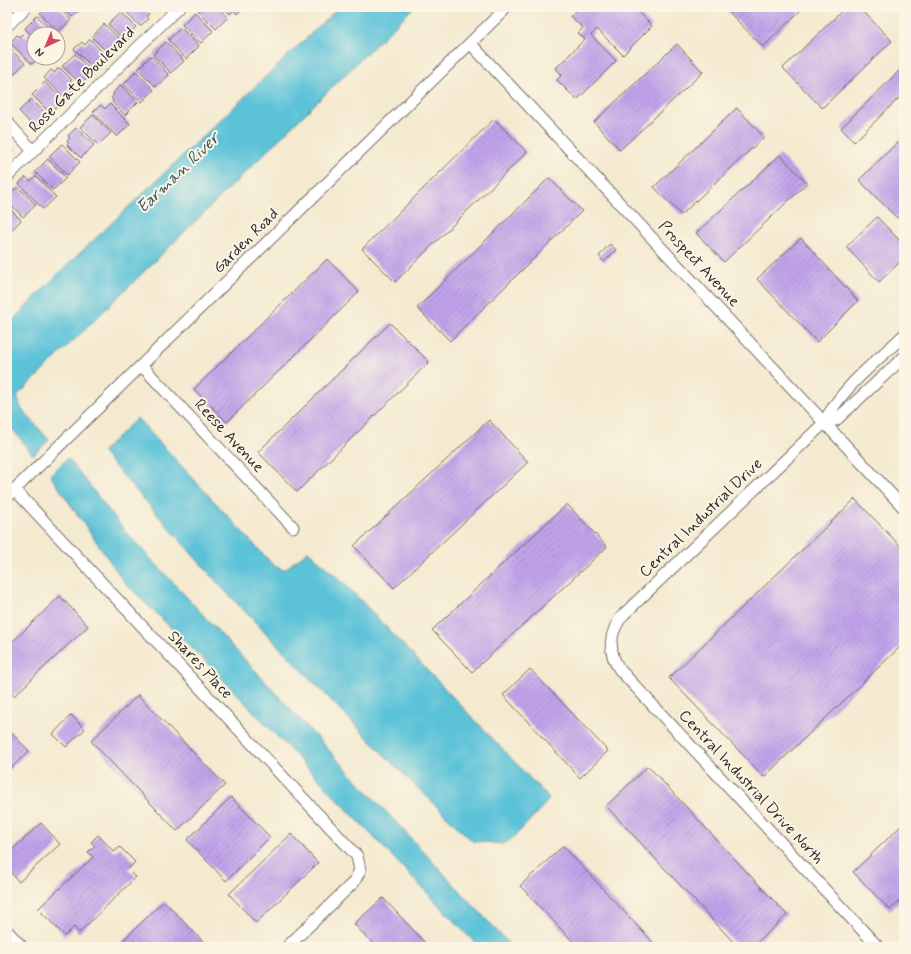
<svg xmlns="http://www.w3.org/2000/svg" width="911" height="954" font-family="Mynerve,sans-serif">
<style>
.water{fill:#5bc2d8;stroke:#437682}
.building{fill:url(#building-hatch)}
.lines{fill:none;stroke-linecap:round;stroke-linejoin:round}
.minor-casing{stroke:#716e65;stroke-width:13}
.minor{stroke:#fff;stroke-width:11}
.labels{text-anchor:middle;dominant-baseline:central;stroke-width:4;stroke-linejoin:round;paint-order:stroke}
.street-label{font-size:16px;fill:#2b2b2b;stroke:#fcf5e5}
.water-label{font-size:17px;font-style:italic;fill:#39585f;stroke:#fcf5e5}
</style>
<defs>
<pattern id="building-hatch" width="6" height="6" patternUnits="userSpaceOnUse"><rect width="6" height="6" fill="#c1a3eb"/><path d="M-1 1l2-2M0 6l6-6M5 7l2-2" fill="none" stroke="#9d85bf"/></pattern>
</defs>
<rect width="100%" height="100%" fill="#fcf5e5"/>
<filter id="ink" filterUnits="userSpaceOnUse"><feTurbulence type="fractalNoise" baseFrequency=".025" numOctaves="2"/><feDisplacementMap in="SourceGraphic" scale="8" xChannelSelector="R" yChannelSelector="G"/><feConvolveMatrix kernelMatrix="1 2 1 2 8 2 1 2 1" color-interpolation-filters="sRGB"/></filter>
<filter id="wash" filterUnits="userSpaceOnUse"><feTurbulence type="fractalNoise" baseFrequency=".012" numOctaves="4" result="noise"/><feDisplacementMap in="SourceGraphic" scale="16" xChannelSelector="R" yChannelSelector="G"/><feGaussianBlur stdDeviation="0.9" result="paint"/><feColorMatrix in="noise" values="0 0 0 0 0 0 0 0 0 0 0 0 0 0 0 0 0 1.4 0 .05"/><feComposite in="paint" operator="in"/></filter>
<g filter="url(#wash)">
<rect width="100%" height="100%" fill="#f4ead0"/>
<!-- water -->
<path class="water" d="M 339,7 L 414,7 L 17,396 L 21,408 L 49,440 L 33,455 L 7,422 L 7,326 L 57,275 Z
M 137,418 L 274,566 L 284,570 L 308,551 L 347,586 L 549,798 L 548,801 L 515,836 L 504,844 L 472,841 L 393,764 L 223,589 L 102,452 Z
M 68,458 L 125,531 L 512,947 L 479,947 L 207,663 L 125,583 L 50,475 Z"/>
<g id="blocks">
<!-- building -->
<path class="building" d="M 46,7 L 58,7 L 71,20 L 58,32 L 40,13 Z
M 62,7 L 83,7 L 72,17 Z
M 122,7 L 147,7 L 144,9 L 149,14 L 146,16 L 148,19 L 140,26 Z
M 201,7 L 219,7 L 228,17 L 216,29 L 198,11 Z
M 223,7 L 244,7 L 237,14 L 234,10 L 230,14 Z
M 580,7 L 635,7 L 634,8 L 652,26 L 623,55 L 597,29 L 591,35 L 616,61 L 577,100 L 557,80 L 562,75 L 556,68 L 585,39 L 578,33 L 583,28 L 570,16 Z
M 724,7 L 804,7 L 763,47 Z
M 846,7 L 859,7 L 892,41 L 822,108 L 783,68 Z
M 121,12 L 136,27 L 132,31 L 134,33 L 126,42 L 108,24 Z
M 195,12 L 213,31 L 201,43 L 182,25 Z
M 37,16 L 55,34 L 34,34 L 34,38 L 25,28 Z
M 104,24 L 123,42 L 110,55 L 92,37 Z
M 181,28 L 199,46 L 186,59 L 168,40 Z
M 22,34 L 26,38 L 28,36 L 34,42 L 34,58 L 38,58 L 32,64 L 10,43 L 17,35 L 19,37 Z
M 90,39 L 102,52 L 100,54 L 104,58 L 102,61 L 104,63 L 96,71 L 74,49 L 82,42 L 85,45 Z
M 166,42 L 184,61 L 171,73 L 153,55 Z
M 677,44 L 703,72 L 620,150 L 594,122 Z
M 7,49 L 10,53 L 12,51 L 25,63 L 13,75 L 7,70 Z
M 75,54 L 93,72 L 81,84 L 62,66 Z
M 151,56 L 169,75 L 156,87 L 138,69 Z
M 904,66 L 904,93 L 854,142 L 841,128 Z
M 60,68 L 72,80 L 70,82 L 74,87 L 72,89 L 74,91 L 66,99 L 44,78 L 51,70 L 55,73 L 57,69 Z
M 136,71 L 154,90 L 142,102 L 124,84 Z
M 45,82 L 63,101 L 50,113 L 32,95 Z
M 121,85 L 138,102 L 125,115 L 112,102 L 113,100 L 111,98 L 114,95 L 113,93 Z
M 31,99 L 46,114 L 42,118 L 45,121 L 36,129 L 19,111 Z
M 110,104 L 130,124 L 117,137 L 93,112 L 101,105 L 105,109 Z
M 737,108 L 764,137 L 681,215 L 654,187 Z
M 93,115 L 111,133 L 98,145 L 80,127 Z
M 494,119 L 527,152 L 395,282 L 362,249 Z
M 76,128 L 94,145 L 81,158 L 67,145 L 69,143 L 67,141 L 70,138 L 68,136 Z
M 900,140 L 904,145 L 904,212 L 897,218 L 859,180 Z
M 7,143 L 13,151 L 7,157 Z
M 62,144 L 80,162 L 67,175 L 49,156 Z
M 780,155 L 807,183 L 724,262 L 696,233 Z
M 48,159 L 66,178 L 53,190 L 35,172 Z
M 36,176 L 56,197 L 43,209 L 19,184 L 26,177 L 30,181 Z
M 549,178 L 582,211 L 450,341 L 417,308 Z
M 18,187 L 36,205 L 23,217 L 7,201 L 7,195 Z
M 7,206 L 21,220 L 9,233 L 7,231 Z
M 877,217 L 904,245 L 904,258 L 879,282 L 846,247 Z
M 801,238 L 858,301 L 817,342 L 757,279 Z
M 610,244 L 616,250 L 604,262 L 599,256 Z
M 327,259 L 359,292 L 227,422 L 194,389 Z
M 390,323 L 429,362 L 297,492 L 258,452 Z
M 489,420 L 528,462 L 394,588 L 354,546 Z
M 855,499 L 904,550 L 904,643 L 764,777 L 669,678 Z
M 567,504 L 607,547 L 472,672 L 432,630 Z
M 60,596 L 88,626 L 14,696 L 7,688 L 7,653 L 9,652 L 7,647 Z
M 530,669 L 608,751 L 580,778 L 503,695 Z
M 138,695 L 225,785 L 177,831 L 91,741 Z
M 71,715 L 85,729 L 66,747 L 53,734 Z
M 7,728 L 29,751 L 7,772 Z
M 648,766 L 787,915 L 752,947 L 738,947 L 606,806 Z
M 231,797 L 270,837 L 226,881 L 187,840 Z
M 41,823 L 60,844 L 19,882 L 7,868 L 7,855 Z
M 904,823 L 904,901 L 902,903 L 900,900 L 890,910 L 853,872 Z
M 291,834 L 318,863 L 256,923 L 229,894 Z
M 98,835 L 114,852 L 120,847 L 135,862 L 128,869 L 136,877 L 79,933 L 74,927 L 65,936 L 38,909 L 93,857 L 88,852 L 95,846 L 91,842 Z
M 563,846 L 657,947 L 578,947 L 520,886 Z
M 383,898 L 429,947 L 376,947 L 354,924 Z
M 164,901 L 208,947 L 116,947 Z"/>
</g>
</g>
<g filter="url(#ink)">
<use href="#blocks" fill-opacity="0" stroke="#716e65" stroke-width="1"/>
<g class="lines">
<!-- minor casing -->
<g class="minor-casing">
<path id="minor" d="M 7,26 L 26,7
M 470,43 L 904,508
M 7,122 L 33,151
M 7,177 L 179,7
M 142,366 L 293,527
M 824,423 L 836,420 L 904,357
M 15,490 L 357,856 L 360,870 L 354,882 L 287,947
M 7,497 L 507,7
M 7,931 L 22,947
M 878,947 L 620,670 C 607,652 609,631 624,614 L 824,423 C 841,388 876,362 904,335"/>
</g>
<!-- minor -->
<use href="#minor" class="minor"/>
</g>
</g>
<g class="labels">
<!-- street labels -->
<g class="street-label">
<text transform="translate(82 80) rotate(-45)">Rose Gate Boulevard</text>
<text transform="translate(246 241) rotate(-45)">Garden Road</text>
<text transform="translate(699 264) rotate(47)">Prospect Avenue</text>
<text transform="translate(229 436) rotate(47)">Reese Avenue</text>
<text transform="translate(701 518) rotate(-44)">Central Industrial Drive</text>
<text transform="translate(200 665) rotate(47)">Shares Place</text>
<text transform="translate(751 787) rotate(47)">Central Industrial Drive North</text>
</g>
<!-- water labels -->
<g class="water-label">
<text transform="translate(178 173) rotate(-44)">Earman River</text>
</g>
</g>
<!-- margin -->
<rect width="911" height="954" fill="none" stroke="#fcf5e5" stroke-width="24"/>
<!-- north arrow -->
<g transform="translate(46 46) rotate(224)"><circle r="19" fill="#fcf5e5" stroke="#a8a49b"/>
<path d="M0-3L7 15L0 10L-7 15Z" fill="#d1495b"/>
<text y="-6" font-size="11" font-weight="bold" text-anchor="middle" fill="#2b2b2b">N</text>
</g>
</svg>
